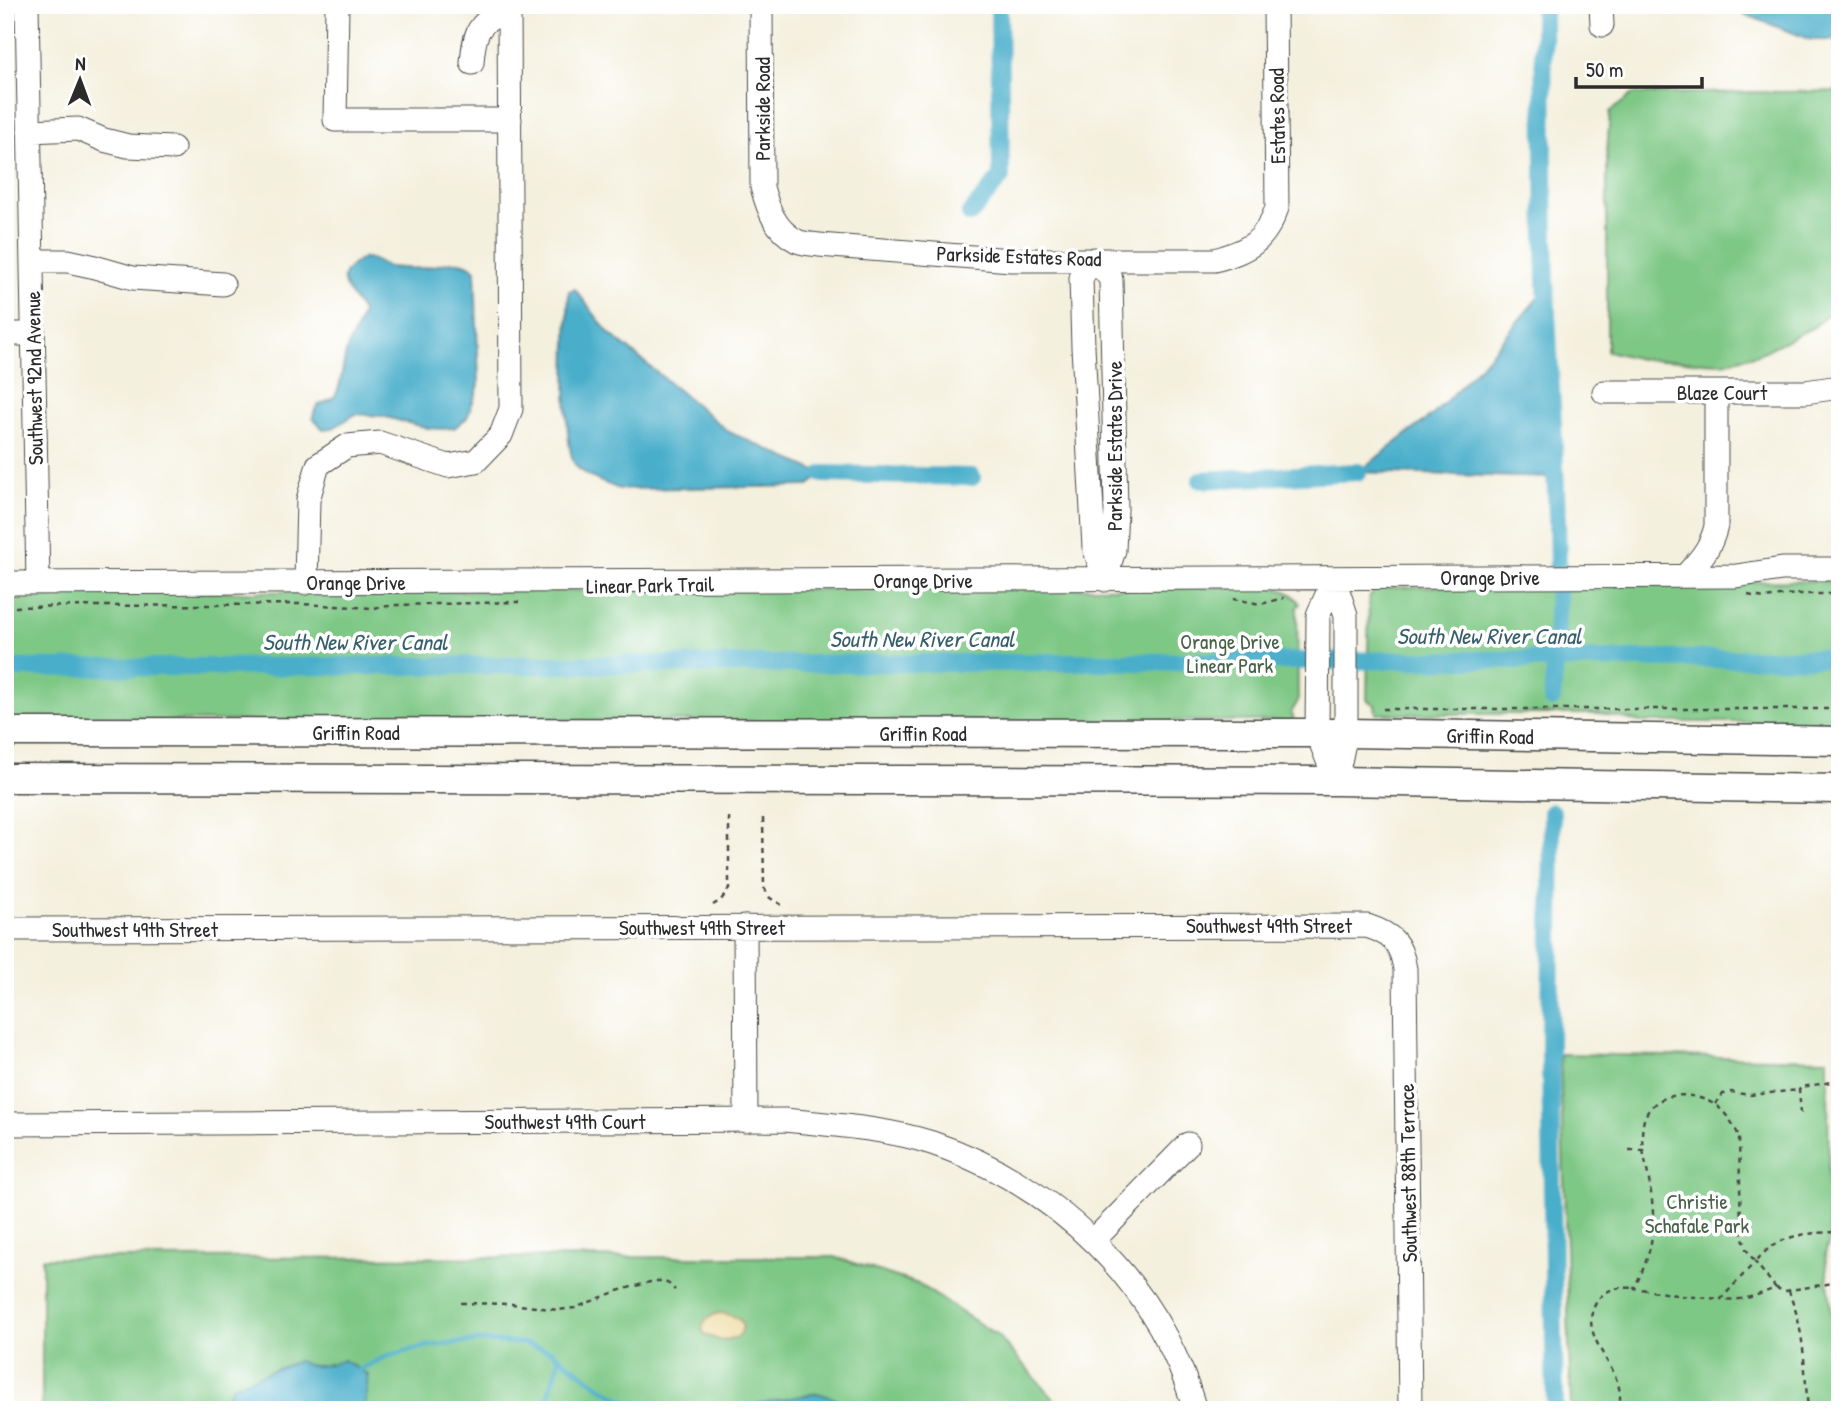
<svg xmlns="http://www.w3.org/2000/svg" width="1845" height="1415" font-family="'Patrick Hand',sans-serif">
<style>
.green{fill:#7ec885;stroke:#547a58;stroke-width:2}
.sand{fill:#eeda9e;stroke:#8c8264;stroke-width:2}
.water{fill:#4aaeca;stroke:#3a6c7a;stroke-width:2}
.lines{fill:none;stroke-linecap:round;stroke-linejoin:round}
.stream{stroke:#4aaeca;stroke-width:5}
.canal{stroke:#4aaeca;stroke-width:18}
.minor-casing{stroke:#494946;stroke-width:25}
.major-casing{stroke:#494946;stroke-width:31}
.path{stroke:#494946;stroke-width:2.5;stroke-dasharray:5 5;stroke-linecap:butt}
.minor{stroke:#fff;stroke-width:23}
.major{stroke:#fff;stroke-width:28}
.labels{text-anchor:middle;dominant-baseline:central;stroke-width:7;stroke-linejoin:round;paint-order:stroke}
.street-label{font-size:21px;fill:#2b2b2b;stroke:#fff}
.park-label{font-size:21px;fill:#48624a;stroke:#fff}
.water-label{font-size:23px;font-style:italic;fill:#375f6b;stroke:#fff}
</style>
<rect width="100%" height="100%" fill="#fff"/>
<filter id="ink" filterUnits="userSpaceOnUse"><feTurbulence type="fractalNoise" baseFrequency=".0143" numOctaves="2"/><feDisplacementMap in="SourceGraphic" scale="14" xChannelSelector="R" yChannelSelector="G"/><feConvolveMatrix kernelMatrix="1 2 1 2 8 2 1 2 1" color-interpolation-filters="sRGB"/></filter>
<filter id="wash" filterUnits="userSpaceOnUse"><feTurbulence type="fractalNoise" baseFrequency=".00686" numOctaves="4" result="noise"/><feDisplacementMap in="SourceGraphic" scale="28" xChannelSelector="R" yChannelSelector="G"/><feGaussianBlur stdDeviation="1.57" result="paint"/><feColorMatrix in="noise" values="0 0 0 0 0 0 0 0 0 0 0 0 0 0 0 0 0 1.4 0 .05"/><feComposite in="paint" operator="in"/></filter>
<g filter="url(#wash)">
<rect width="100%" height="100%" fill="#f4f0de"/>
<!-- green -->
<path class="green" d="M 1840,91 L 1840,303 L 1814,327 L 1758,354 L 1723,363 L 1640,359 L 1607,351 L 1607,152 L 1610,112 L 1633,94 Z
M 1840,581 L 1840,722 L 1640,722 L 1601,714 L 1376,714 L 1375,705 L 1367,700 L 1369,597 L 1375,590 L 1380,588 L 1568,583 Z
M 1270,587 C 1283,589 1293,592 1300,604 L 1297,607 L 1298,701 L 1291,713 L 1294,718 L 1290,721 L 5,721 L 5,593 Z
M 1560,1054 L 1828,1059 L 1829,1241 L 1825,1254 L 1840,1383 L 1840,1410 L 1571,1410 Z
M 835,1257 L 918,1284 L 998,1336 L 1053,1398 L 1057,1410 L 42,1410 L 42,1258 Z"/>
<!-- sand -->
<path class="sand" d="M 719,1313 C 733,1314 751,1321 738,1337 L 722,1341 L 705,1335 L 702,1329 C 704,1320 710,1315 719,1313 Z"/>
<!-- water -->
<path class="water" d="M 1724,5 L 1840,5 L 1840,40 L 1812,40 L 1725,7 Z
M 363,258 C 378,258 377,265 389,267 C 399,268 412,269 422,268 C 441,266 460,254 475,270 L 479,385 L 467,418 L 454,428 L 442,429 L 427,428 L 382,416 L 356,414 L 333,428 L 323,429 L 313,418 C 315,399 326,406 335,396 C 341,389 343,364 346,353 C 349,338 360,327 362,312 C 347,287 329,277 363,258 Z
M 1546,288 L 1555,478 L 1358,472 L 1435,413 L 1488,357 Z
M 575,289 L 609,333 L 729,432 L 823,474 L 808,486 L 620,489 C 606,484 588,478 577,467 C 560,452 568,320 569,291 Z
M 344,1360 L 368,1375 L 365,1410 L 218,1410 L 220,1404 L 234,1385 L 298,1361 C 314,1370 327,1365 344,1360 Z
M 817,1393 L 873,1410 L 744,1410 L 753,1405 Z"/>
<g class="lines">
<!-- stream -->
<path class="stream" d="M 359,1370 L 387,1356 L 428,1346 L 479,1341 L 522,1343 L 551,1351 L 605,1390 L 626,1401 L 658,1410
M 552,1410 L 548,1396 L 558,1365 L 558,1356"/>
<!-- canal -->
<path class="canal" d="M 1543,5 C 1544,108 1543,210 1547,313 C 1553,441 1565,571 1552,699
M 970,214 L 1001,177 L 999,5
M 823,474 L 972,477
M 1201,480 L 1358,472
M 5,668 L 1840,658
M 1552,812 L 1550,1050 L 1555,1410"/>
</g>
</g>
<g filter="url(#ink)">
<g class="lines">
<!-- minor casing -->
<g class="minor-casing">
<path id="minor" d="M 27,5 L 38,583
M 337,5 L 335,120 L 510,120
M 761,5 L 762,187 C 768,209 775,230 797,241 C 804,244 813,244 819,245 L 1011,260 L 1215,260 C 1249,250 1264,243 1277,208 L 1275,5
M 1601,5 L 1602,25
M 472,63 C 474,34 478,18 509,13
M 29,131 L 78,129 L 104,140 L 128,146 L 173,148
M 1094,259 L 1111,279 L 1116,510 L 1114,550 L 1105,580 L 1094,547 L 1083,347 L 1081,278 Z
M 32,261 L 68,261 L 91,266 L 133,278 L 223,284
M 5,334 L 33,334
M 1604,392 L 1805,392 L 1840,387
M 1685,576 C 1700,560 1711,548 1716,526 L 1716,392
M 1334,579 L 1318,615 L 1317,733 L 1336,781
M 1334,579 L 1346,615 L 1346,733 L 1336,781
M 5,583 L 1736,576 L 1782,569 L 1840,569
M 306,583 L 308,500 L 318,465 L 347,446 L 380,443 L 448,466 L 476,461 L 501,435 L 511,409 L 509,5
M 745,927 L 746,1121
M 5,929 L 1367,926 C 1392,934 1401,943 1405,969 L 1410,1410
M 5,1124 L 785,1120 C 834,1125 886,1128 932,1143 C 1056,1185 1159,1283 1195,1410
M 1094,1240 L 1188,1144"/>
</g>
<!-- major casing -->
<g class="major-casing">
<path id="major" d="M 5,732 L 1346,733 L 1840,741
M 5,778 L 1336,781 L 1840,789"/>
</g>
<!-- path -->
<path class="path" d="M 1748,595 L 1764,598 L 1796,594 L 1840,594
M 1233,599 L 1261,604 L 1284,598
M 5,607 L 302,604 L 372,608 L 397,605 L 519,602
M 1383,709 L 1840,709
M 763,818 L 764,888 L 770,898 L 782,905
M 713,905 L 721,900 L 729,889 L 729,817
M 1715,1104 L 1723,1094 L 1731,1092 L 1750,1095 L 1799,1090
M 1801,1113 L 1799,1090 L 1802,1087 L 1837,1081 L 1839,1207 L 1837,1232 L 1839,1276 L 1833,1277 L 1840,1340
M 1629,1150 L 1643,1150 C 1642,1140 1641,1127 1645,1117 C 1656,1091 1690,1091 1712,1103 C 1724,1109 1735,1126 1739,1137 L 1741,1230 L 1746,1249 L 1755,1262 C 1760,1257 1765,1251 1771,1247 C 1791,1233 1814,1233 1837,1232
M 1643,1150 C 1654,1205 1662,1236 1634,1288 L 1682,1296 L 1721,1299
M 1776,1288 L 1755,1262 L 1721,1299 C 1745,1301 1754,1296 1776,1288 L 1785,1291 L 1833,1283
M 1789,1290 C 1791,1300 1795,1307 1797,1316 C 1805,1346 1805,1379 1808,1410
M 461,1303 L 512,1304 L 558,1310 L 575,1308 L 617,1291 L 654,1281 L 663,1281 L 669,1284 L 675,1290
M 1617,1410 C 1634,1374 1574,1340 1596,1303 C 1605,1288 1618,1287 1634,1288"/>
<!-- minor -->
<use href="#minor" class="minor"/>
<!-- major -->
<use href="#major" class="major"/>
</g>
</g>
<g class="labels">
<!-- street labels -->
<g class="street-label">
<text transform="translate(762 109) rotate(-90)">Parkside Road</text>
<text transform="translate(1277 116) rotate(-91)">Estates Road</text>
<text transform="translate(1019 256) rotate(2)">Parkside Estates Road</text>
<text transform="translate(34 378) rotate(-91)">Southwest 92nd Avenue</text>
<text x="1722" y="392">Blaze Court</text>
<text transform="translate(1114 446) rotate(-90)">Parkside Estates Drive</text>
<text x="1490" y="577">Orange Drive</text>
<text x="923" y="580">Orange Drive</text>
<text x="356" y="582">Orange Drive</text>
<text transform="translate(650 585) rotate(-1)">Linear Park Trail</text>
<text x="356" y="732">Griffin Road</text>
<text x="923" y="733">Griffin Road</text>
<text transform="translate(1490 736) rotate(1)">Griffin Road</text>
<text x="1269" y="925">Southwest 49th Street</text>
<text x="702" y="927">Southwest 49th Street</text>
<text x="135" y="929">Southwest 49th Street</text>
<text x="565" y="1121">Southwest 49th Court</text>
<text transform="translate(1408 1173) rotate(-91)">Southwest 88th Terrace</text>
</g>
<!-- park labels -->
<g class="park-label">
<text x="1230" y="641">Orange Drive<tspan x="1230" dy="24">Linear Park</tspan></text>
<text x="1697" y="1201">Christie<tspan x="1697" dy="24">Schafale Park</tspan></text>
</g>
<!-- water labels -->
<g class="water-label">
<text x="1489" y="635">South New River Canal</text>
<text x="922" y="638">South New River Canal</text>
<text x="355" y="641">South New River Canal</text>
</g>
</g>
<!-- margin -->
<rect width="1845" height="1415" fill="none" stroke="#fff" stroke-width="28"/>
<!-- north arrow -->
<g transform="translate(80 80) rotate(1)" stroke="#ffffff" stroke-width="5" paint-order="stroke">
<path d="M0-5L12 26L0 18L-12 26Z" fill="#2b2b2b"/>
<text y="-10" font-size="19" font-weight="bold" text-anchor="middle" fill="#2b2b2b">N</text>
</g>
<!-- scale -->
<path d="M1576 77v10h126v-10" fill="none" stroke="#2b2b2b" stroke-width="3.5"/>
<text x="1586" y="77" font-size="21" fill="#2b2b2b" stroke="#ffffff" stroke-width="5" paint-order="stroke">50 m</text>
</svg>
